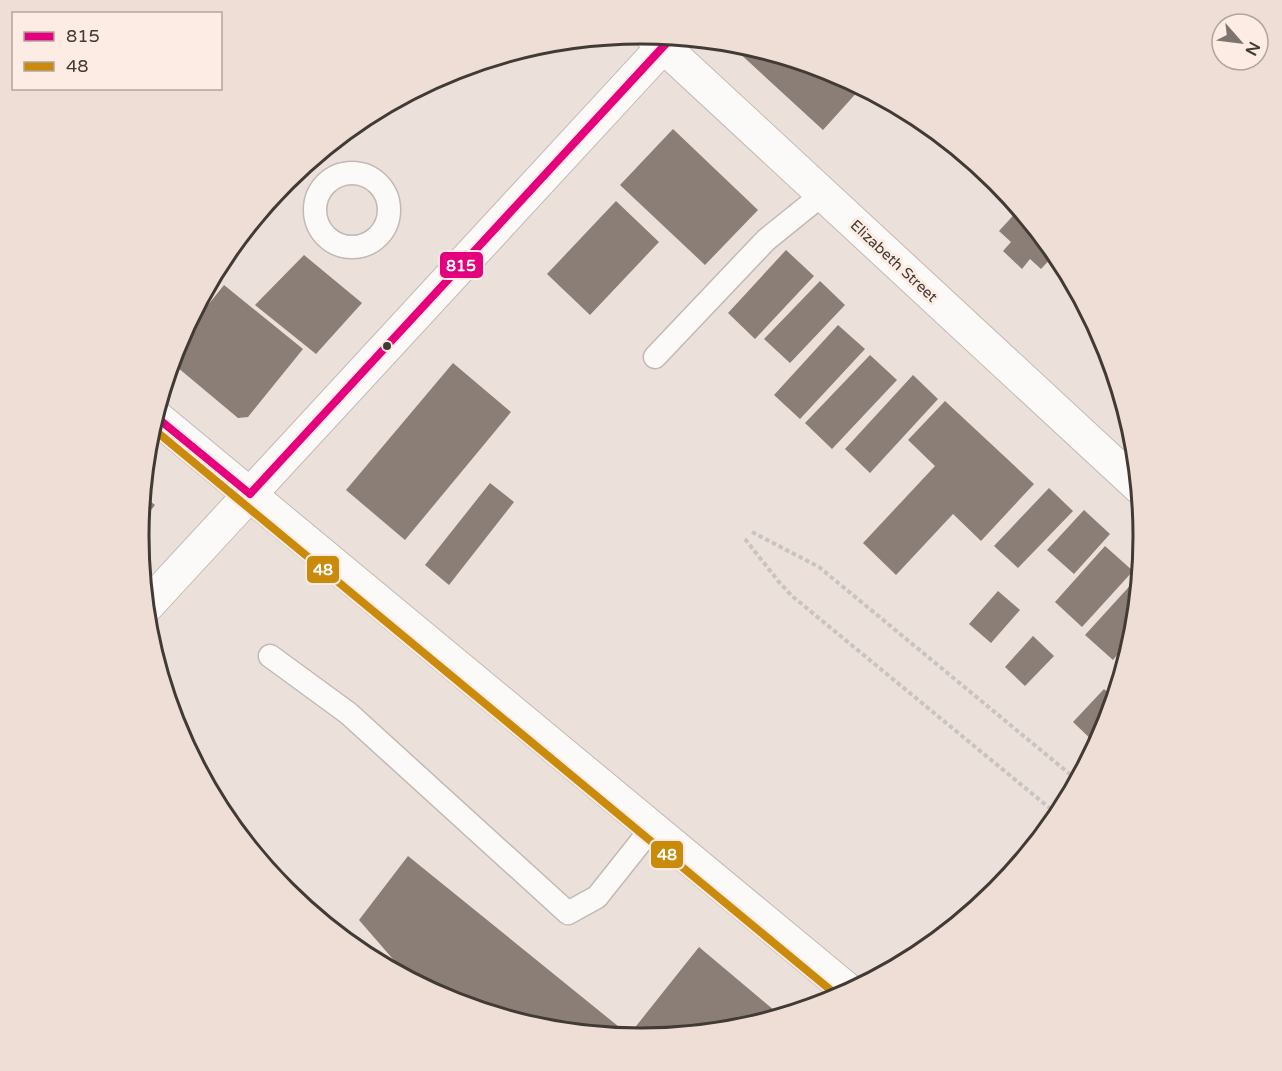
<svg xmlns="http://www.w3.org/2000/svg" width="1282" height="1071" font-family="'Varela Round',sans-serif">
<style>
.building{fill:#8b7e76}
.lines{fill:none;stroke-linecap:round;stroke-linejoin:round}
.service-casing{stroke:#c2b9b5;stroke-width:25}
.minor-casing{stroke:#c2b9b5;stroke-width:35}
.tertiary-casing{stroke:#c2b9b5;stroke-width:35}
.path{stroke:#c7c4c1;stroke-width:4;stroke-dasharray:4.5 3;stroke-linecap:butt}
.service{stroke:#fcfaf9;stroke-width:22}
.minor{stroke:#fcfaf9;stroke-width:33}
.tertiary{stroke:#fcfaf9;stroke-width:33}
.bus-1-casing{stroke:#fdece3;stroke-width:12}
.bus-2-casing{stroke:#fdece3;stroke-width:12}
.bus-1{stroke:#e5007d;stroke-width:8}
.bus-2{stroke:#ca8b0d;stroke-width:8}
.bus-dot{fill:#423a35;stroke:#fdece3;stroke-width:2}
.labels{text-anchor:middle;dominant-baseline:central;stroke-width:6;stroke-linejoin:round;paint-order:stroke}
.street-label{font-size:15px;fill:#423a35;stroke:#fdece3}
.rim{fill:none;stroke:#423a35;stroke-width:3}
.line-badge{stroke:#fdece3;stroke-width:2}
.badge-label{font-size:16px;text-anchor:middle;font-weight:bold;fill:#fff}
</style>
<rect width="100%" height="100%" fill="#ece0da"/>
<!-- building -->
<path class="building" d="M 742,44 L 834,71 L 848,79 L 860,89 L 823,130 L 736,50 Z
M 673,129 L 758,210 L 705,265 L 620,185 Z
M 616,201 L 659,242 L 590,315 L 547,274 Z
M 1020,208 L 1056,253 L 1041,269 L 1030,259 L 1022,269 L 1003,251 L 1011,242 L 999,231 Z
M 786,250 L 814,276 L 755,339 L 728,313 Z
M 304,255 L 362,303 L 316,354 L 255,305 Z
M 820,281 L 845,305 L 790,363 L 764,339 Z
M 224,285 L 303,349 L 248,417 L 238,418 L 171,362 L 189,341 L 183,336 Z
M 838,325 L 865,349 L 800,419 L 774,395 Z
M 870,355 L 897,380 L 832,449 L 805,423 Z
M 453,363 L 511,412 L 405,540 L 346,490 Z
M 913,375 L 938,399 L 870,473 L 845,449 Z
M 945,401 L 1034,484 L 981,541 L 953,514 L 896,575 L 863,543 L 935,466 L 908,440 Z
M 490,483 L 514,502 L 449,585 L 425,565 Z
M 1049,488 L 1073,511 L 1018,568 L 994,546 Z
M 142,495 L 155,505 L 140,524 L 141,507 Z
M 1084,510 L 1110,534 L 1074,574 L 1047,550 Z
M 1105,546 L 1133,571 L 1082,627 L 1055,602 Z
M 1137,578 L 1139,580 L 1134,634 L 1113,660 L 1085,635 Z
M 998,591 L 1020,610 L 991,643 L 969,624 Z
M 1033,636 L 1054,656 L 1025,686 L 1005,667 Z
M 1104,689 L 1114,698 L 1105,728 L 1096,744 L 1073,722 Z
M 408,856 L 629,1035 L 699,947 L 781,1016 L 739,1028 L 641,1038 L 543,1028 L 448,1000 L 411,980 L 359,920 Z"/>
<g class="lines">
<!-- service casing -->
<g class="service-casing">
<path id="service" d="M315 210a37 37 0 1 1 74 0a37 37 0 1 1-74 0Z
M 655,357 L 766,240 L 823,194
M 270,656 L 348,713 L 568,913 L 597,897 L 651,829"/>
</g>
<!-- minor casing -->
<g class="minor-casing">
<path id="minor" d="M 650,34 L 1139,487
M 146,607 L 673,36"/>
</g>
<!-- tertiary casing -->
<g class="tertiary-casing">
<path id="tertiary" d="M 155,416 L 849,991"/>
</g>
<!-- path -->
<path class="path" d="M 752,532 L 819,567 L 1077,780
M 745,539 L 779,582 L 792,596 L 1058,815"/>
<!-- service -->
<use href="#service" class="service"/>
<!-- minor -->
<use href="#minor" class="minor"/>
<!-- tertiary -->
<use href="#tertiary" class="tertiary"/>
<!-- bus-1 casing -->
<g class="bus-1-casing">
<path id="bus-1" d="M 155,416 L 250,494
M 250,494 L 673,36"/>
</g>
<!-- bus-2 casing -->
<g class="bus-2-casing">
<path id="bus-2" d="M 151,427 L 839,997"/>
</g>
<!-- bus-1 -->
<use href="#bus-1" class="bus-1"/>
<!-- bus-2 -->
<use href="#bus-2" class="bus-2"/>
</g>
<!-- markers -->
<circle class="bus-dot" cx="387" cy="346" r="5"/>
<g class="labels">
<!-- street labels -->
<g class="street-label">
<text transform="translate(894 261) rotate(43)">Elizabeth Street</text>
</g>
</g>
<!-- crop -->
<path d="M0 0H1282V1071H0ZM149 536a492 492 0 1 1 984 0a492 492 0 1 1-984 0Z" fill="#eeded5" fill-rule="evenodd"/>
<path class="rim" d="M149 536a492 492 0 1 1 984 0a492 492 0 1 1-984 0Z"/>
<g class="line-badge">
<rect x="439" y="251" width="45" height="28" rx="6" fill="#e5007d"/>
<rect x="306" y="555" width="34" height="29" rx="6" fill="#ca8b0d"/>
<rect x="650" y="840" width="34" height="29" rx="6" fill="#ca8b0d"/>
</g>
<g class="badge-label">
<text x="461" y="271">815</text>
<text x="323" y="575">48</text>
<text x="667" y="860">48</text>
</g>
<!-- legend -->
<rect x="12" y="12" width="210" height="78" fill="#fdece3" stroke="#b2a59d" stroke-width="1.5"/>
<rect x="24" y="32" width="30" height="9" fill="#e5007d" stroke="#b2a59d" stroke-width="1.5"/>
<text x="66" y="42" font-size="18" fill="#423a35">815</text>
<rect x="24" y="62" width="30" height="9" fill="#ca8b0d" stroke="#b2a59d" stroke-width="1.5"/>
<text x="66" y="72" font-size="18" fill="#423a35">48</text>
<!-- north arrow -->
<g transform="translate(1240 42) rotate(118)"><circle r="28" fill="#fdece3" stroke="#b2a59d" stroke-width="1.5"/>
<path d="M0-4.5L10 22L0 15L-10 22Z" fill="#7e746f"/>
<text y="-9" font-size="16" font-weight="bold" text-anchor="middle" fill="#423a35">N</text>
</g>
</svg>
